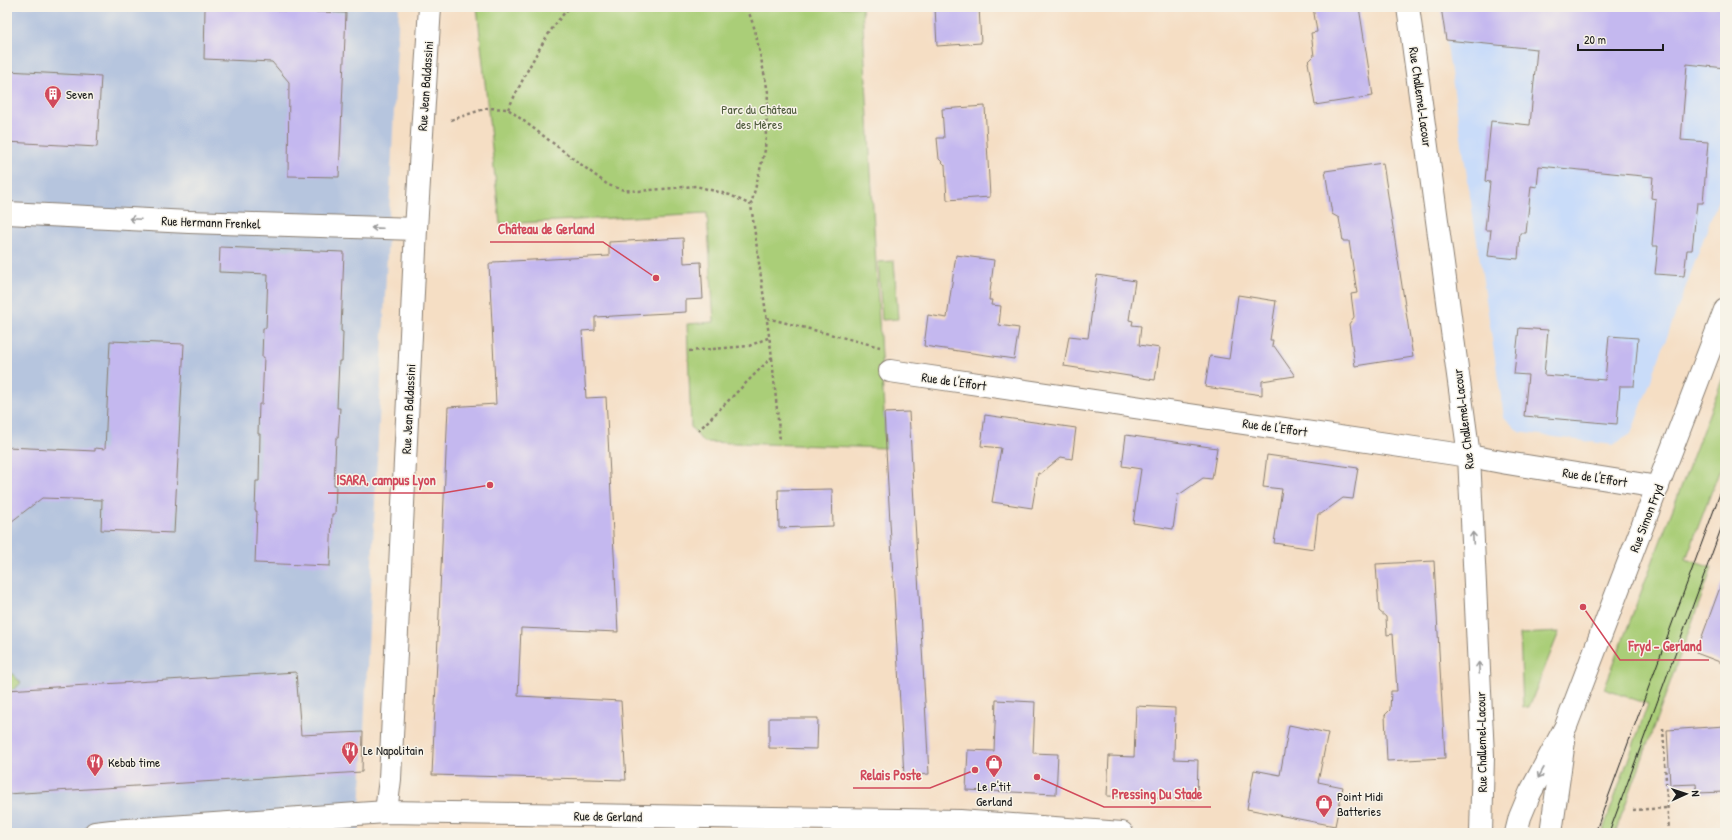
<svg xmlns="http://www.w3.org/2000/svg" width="1732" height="840" font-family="'Patrick Hand',sans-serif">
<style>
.built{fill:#c9dcf9}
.industrial{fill:#b6c5de}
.green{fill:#aace78;stroke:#63754a}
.building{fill:#c4b8ef}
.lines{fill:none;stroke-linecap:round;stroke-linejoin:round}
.minor-casing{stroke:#887d70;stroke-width:24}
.tertiary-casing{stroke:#887d70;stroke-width:24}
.path{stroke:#887d70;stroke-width:2.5;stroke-dasharray:3 3;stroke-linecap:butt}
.minor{stroke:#fff;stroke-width:22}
.tertiary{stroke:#fff;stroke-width:22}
.tram{stroke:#1c1c1c;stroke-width:1}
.oneway{stroke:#999}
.labels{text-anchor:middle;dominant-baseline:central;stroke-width:3;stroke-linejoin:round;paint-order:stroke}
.street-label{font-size:13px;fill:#1c1c1c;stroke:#f7f3e8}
.poi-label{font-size:13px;fill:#1c1c1c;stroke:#f7f3e8;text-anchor:start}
.park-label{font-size:13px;fill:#4e5a3c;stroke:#f7f3e8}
.leader{fill:none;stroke:#d1495b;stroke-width:1.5}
.callout-dot{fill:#d1495b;stroke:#f7f3e8;stroke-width:1.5}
.callout-label{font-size:14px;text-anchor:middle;font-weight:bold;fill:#d1495b;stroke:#f7f3e8;stroke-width:3;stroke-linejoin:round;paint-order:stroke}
</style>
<rect width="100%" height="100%" fill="#f7f3e8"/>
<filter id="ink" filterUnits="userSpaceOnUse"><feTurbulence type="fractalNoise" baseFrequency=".025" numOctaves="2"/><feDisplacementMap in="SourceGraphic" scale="8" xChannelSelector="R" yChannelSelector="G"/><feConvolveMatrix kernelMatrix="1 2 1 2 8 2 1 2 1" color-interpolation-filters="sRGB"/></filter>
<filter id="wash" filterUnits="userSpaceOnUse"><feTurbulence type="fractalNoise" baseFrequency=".012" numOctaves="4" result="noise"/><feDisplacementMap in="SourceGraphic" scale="16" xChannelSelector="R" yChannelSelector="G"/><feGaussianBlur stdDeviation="0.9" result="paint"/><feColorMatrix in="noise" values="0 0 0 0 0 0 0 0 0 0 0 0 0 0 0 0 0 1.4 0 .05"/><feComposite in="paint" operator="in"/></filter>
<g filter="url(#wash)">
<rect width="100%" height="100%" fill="#f5dec4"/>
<!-- built -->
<path class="built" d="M 1441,7 L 1725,7 L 1725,181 L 1631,434 L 1613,445 L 1519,432 L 1504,417 Z"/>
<!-- industrial -->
<path class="industrial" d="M 7,7 L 399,7 L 359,833 L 7,833 Z"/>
<!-- green -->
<path class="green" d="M 477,7 L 862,7 L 886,448 L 703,442 L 691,427 L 687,324 L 714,322 L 707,213 L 500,224 Z
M 894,261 L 898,319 L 882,320 L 878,262 Z
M 1725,372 L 1725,456 L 1686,559 L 1712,568 L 1615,833 L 1602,833 L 1648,704 L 1604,689 Z
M 1559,632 L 1529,707 L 1523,707 L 1520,634 Z
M 7,668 L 21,683 L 13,690 L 7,690 Z"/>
<g id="blocks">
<!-- building -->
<path class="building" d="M 935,7 L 979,7 L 981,43 L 937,46 Z
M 1313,7 L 1359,7 L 1373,96 L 1315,105 L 1308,62 L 1314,56 L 1311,33 L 1317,32 Z
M 1441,7 L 1725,7 L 1725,68 L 1687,64 L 1681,140 L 1708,142 L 1703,203 L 1697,203 L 1692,250 L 1687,250 L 1684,276 L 1655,274 L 1658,246 L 1652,246 L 1656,199 L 1651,198 L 1653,177 L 1539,166 L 1537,187 L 1531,186 L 1526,233 L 1520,233 L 1518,259 L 1488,256 L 1491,230 L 1485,230 L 1490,182 L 1485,181 L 1491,121 L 1530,125 L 1537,49 L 1446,40 Z
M 205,8 L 346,13 L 339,177 L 288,176 L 289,82 L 272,62 L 204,59 Z
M 7,71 L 101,76 L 97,147 L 7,142 Z
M 985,106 L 990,197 L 947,200 L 945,165 L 939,159 L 937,138 L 944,138 L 942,109 Z
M 1383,163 L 1413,357 L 1355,366 L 1349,324 L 1354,317 L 1351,294 L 1357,293 L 1349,241 L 1343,241 L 1339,218 L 1332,214 L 1325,171 Z
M 683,238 L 684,263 L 701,262 L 703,299 L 686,300 L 686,312 L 595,317 L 595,330 L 582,331 L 586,398 L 606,397 L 618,632 L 521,628 L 518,696 L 621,701 L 626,780 L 432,775 L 448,407 L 496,404 L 489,264 L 493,264 L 493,262 L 609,256 L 609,242 Z
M 220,247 L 344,252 L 341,331 L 343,332 L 342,361 L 339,361 L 337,408 L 340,408 L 338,438 L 336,438 L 334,485 L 336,485 L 335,514 L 332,514 L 330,566 L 255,563 L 257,511 L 255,511 L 256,481 L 259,481 L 260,434 L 258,434 L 259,404 L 262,404 L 264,357 L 262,357 L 263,328 L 266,328 L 268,274 L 219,272 Z
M 956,255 L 994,260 L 989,300 L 992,300 L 991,305 L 1001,306 L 999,325 L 1019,328 L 1014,359 L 924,346 L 928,315 L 947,318 Z
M 1097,275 L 1135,281 L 1129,320 L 1133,321 L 1132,325 L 1141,326 L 1139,345 L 1160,348 L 1155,380 L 1064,366 L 1069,336 L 1088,338 Z
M 1238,295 L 1276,301 L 1270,340 L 1273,340 L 1272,346 L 1274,346 L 1295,376 L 1262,381 L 1262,395 L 1205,387 L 1210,356 L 1229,359 Z
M 1519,328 L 1548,330 L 1544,375 L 1605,380 L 1609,336 L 1638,338 L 1634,386 L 1620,386 L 1617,424 L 1524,416 L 1528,375 L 1514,374 Z
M 110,341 L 184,344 L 174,533 L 101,530 L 102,500 L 42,498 L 7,525 L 7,447 L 95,451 L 95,448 L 105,449 Z
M 909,412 L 929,774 L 904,776 L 884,413 Z
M 985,415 L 1076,428 L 1072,459 L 1061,457 L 1040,474 L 1038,473 L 1032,508 L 992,502 L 1001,448 L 981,446 Z
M 1126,435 L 1217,448 L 1212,479 L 1203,478 L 1180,494 L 1178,494 L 1173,529 L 1133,523 L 1141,469 L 1122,466 Z
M 1267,455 L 1358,468 L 1353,499 L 1343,498 L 1321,514 L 1318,514 L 1314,549 L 1274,543 L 1282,489 L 1263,487 Z
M 832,489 L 833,526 L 779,528 L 778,490 Z
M 1434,561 L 1445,758 L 1387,761 L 1385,715 L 1390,710 L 1391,691 L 1397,691 L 1393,634 L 1387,635 L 1386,617 L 1379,611 L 1376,564 Z
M 1722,582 L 1725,582 L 1725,664 L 1696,653 Z
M 296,672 L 301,735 L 363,732 L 362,772 L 7,794 L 7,690 Z
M 996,700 L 1035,702 L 1033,753 L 1058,754 L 1056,794 L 966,790 L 968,750 L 994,751 Z
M 1136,706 L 1175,708 L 1174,759 L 1198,760 L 1197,799 L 1107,796 L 1109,756 L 1134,757 Z
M 769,718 L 818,718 L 817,749 L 769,748 Z
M 1289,725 L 1328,733 L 1318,782 L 1343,787 L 1335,826 L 1247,809 L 1254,770 L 1280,775 Z
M 1725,726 L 1725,792 L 1697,793 L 1696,784 L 1670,785 L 1667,730 Z"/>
</g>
</g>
<g filter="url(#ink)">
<use href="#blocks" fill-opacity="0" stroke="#887d70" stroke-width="1"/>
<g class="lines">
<!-- minor casing -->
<g class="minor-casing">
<path id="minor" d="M 1408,7 L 1469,456 L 1483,756 L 1481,833
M 7,213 L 189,222 L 416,229
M 890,371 L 1469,456 L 1507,463 L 1658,487
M 386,812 L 390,779 L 416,229 L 430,7
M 687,833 L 687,817"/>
</g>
<!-- tertiary casing -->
<g class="tertiary-casing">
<path id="tertiary" d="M 95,833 L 112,831 L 386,812 L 960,821 L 1122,833
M 1516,833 L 1520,817 L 1530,793 L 1566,726 L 1725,310
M 1551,833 L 1564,741"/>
</g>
<!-- path -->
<path class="path" d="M 508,109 C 525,76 544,33 570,7
M 451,120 L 487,108 L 508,109 L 608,185 L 624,190 L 639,191 L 696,186 L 730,195 L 751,205
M 767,318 L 880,347
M 689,351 L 749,346 L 770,337
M 772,358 L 780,441
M 698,431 L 772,357 L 751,205 L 765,150 L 768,92 L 755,30 L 747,7
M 1663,728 L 1669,833
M 1633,810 L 1667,808"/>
<!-- minor -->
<use href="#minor" class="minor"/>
<!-- tertiary -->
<use href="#tertiary" class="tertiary"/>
<!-- tram -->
<path class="tram" d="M 1595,833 L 1725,480
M 1609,833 L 1725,518"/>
</g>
<!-- one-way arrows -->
<defs><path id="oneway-shaft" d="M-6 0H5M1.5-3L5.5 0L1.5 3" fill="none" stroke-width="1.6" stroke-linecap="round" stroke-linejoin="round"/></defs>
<g class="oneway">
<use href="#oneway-shaft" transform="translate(135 219) rotate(-177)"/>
<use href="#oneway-shaft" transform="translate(377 228) rotate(-178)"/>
<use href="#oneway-shaft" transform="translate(1473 538) rotate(-93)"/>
<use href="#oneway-shaft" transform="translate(1479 668) rotate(-93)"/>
<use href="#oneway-shaft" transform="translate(1541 773) rotate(119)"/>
</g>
</g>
<!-- icons -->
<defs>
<g id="building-pin" transform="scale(0.9)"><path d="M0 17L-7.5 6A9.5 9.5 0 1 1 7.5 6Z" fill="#d1495b" stroke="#f7f3e8"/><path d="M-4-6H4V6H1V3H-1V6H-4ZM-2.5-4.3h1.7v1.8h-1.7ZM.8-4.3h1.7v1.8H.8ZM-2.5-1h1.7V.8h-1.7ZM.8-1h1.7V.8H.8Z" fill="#fff"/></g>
<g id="restaurant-pin" transform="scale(0.9)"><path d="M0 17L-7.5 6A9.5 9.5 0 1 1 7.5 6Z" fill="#d1495b" stroke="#f7f3e8"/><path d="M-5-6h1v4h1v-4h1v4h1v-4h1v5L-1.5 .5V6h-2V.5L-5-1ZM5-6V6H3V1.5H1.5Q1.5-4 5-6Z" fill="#fff"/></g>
<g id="shop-pin" transform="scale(0.9)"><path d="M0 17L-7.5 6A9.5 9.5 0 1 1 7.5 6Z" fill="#d1495b" stroke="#f7f3e8"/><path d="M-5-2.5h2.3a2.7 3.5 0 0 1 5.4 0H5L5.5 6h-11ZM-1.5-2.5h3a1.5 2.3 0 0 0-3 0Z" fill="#fff"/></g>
</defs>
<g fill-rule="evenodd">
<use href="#building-pin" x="53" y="94"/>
<use href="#restaurant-pin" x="350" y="750"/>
<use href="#restaurant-pin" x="95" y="762"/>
<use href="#shop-pin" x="994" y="763"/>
<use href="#shop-pin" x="1324" y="803"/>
</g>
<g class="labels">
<!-- street labels -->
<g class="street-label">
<text transform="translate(425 86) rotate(-86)">Rue Jean Baldassini</text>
<text transform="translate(1421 97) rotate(82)">Rue Challemel-Lacour</text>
<text transform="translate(211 222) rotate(2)">Rue Hermann Frenkel</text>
<text transform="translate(954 381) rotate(8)">Rue de l'Effort</text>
<text transform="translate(408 409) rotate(-87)">Rue Jean Baldassini</text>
<text transform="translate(1463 419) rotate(-97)">Rue Challemel-Lacour</text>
<text transform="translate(1275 427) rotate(8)">Rue de l'Effort</text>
<text transform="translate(1595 477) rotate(9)">Rue de l'Effort</text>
<text transform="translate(1646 518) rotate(-69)">Rue Simon Fryd</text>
<text transform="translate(1481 742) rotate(-91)">Rue Challemel-Lacour</text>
<text transform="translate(608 816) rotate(1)">Rue de Gerland</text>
</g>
<!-- poi labels -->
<g class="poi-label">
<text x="66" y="94">Seven</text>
<text x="363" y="750">Le Napolitain</text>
<text x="108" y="762">Kebab time</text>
<text x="994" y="786" text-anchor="middle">Le P'tit<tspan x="994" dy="15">Gerland</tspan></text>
<text x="1337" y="796">Point Midi<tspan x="1337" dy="15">Batteries</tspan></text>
</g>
<!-- park labels -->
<g class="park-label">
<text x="759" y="109">Parc du Château<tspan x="759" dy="15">des Mères</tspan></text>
</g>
</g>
<!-- callouts -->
<path class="leader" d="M656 278L603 242H490M490 485L443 493H328M1583 607L1620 660H1709M975 770L930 788H853M1037 777L1104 807H1211"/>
<g class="callout-dot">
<circle cx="656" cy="278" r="4"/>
<circle cx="490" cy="485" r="4"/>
<circle cx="1583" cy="607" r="4"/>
<circle cx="975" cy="770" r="4"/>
<circle cx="1037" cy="777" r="4"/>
</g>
<g class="callout-label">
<text x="546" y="234">Château de Gerland</text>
<text x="386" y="485">ISARA, campus Lyon</text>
<text x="1665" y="651">Fryd - Gerland</text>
<text x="891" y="780">Relais Poste</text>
<text x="1157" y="799">Pressing Du Stade</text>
</g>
<!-- margin -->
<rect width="1732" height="840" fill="none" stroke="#f7f3e8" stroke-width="24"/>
<!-- north arrow -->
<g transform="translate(1686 794) rotate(87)" stroke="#f7f3e8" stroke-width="3" paint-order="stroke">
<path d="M0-3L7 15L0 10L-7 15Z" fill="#1c1c1c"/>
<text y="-6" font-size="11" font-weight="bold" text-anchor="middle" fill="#1c1c1c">N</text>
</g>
<!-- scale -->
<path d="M1578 44v6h85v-6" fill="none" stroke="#1c1c1c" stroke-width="2"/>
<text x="1584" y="44" font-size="12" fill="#1c1c1c" stroke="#f7f3e8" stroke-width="3" paint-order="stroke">20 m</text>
</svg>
